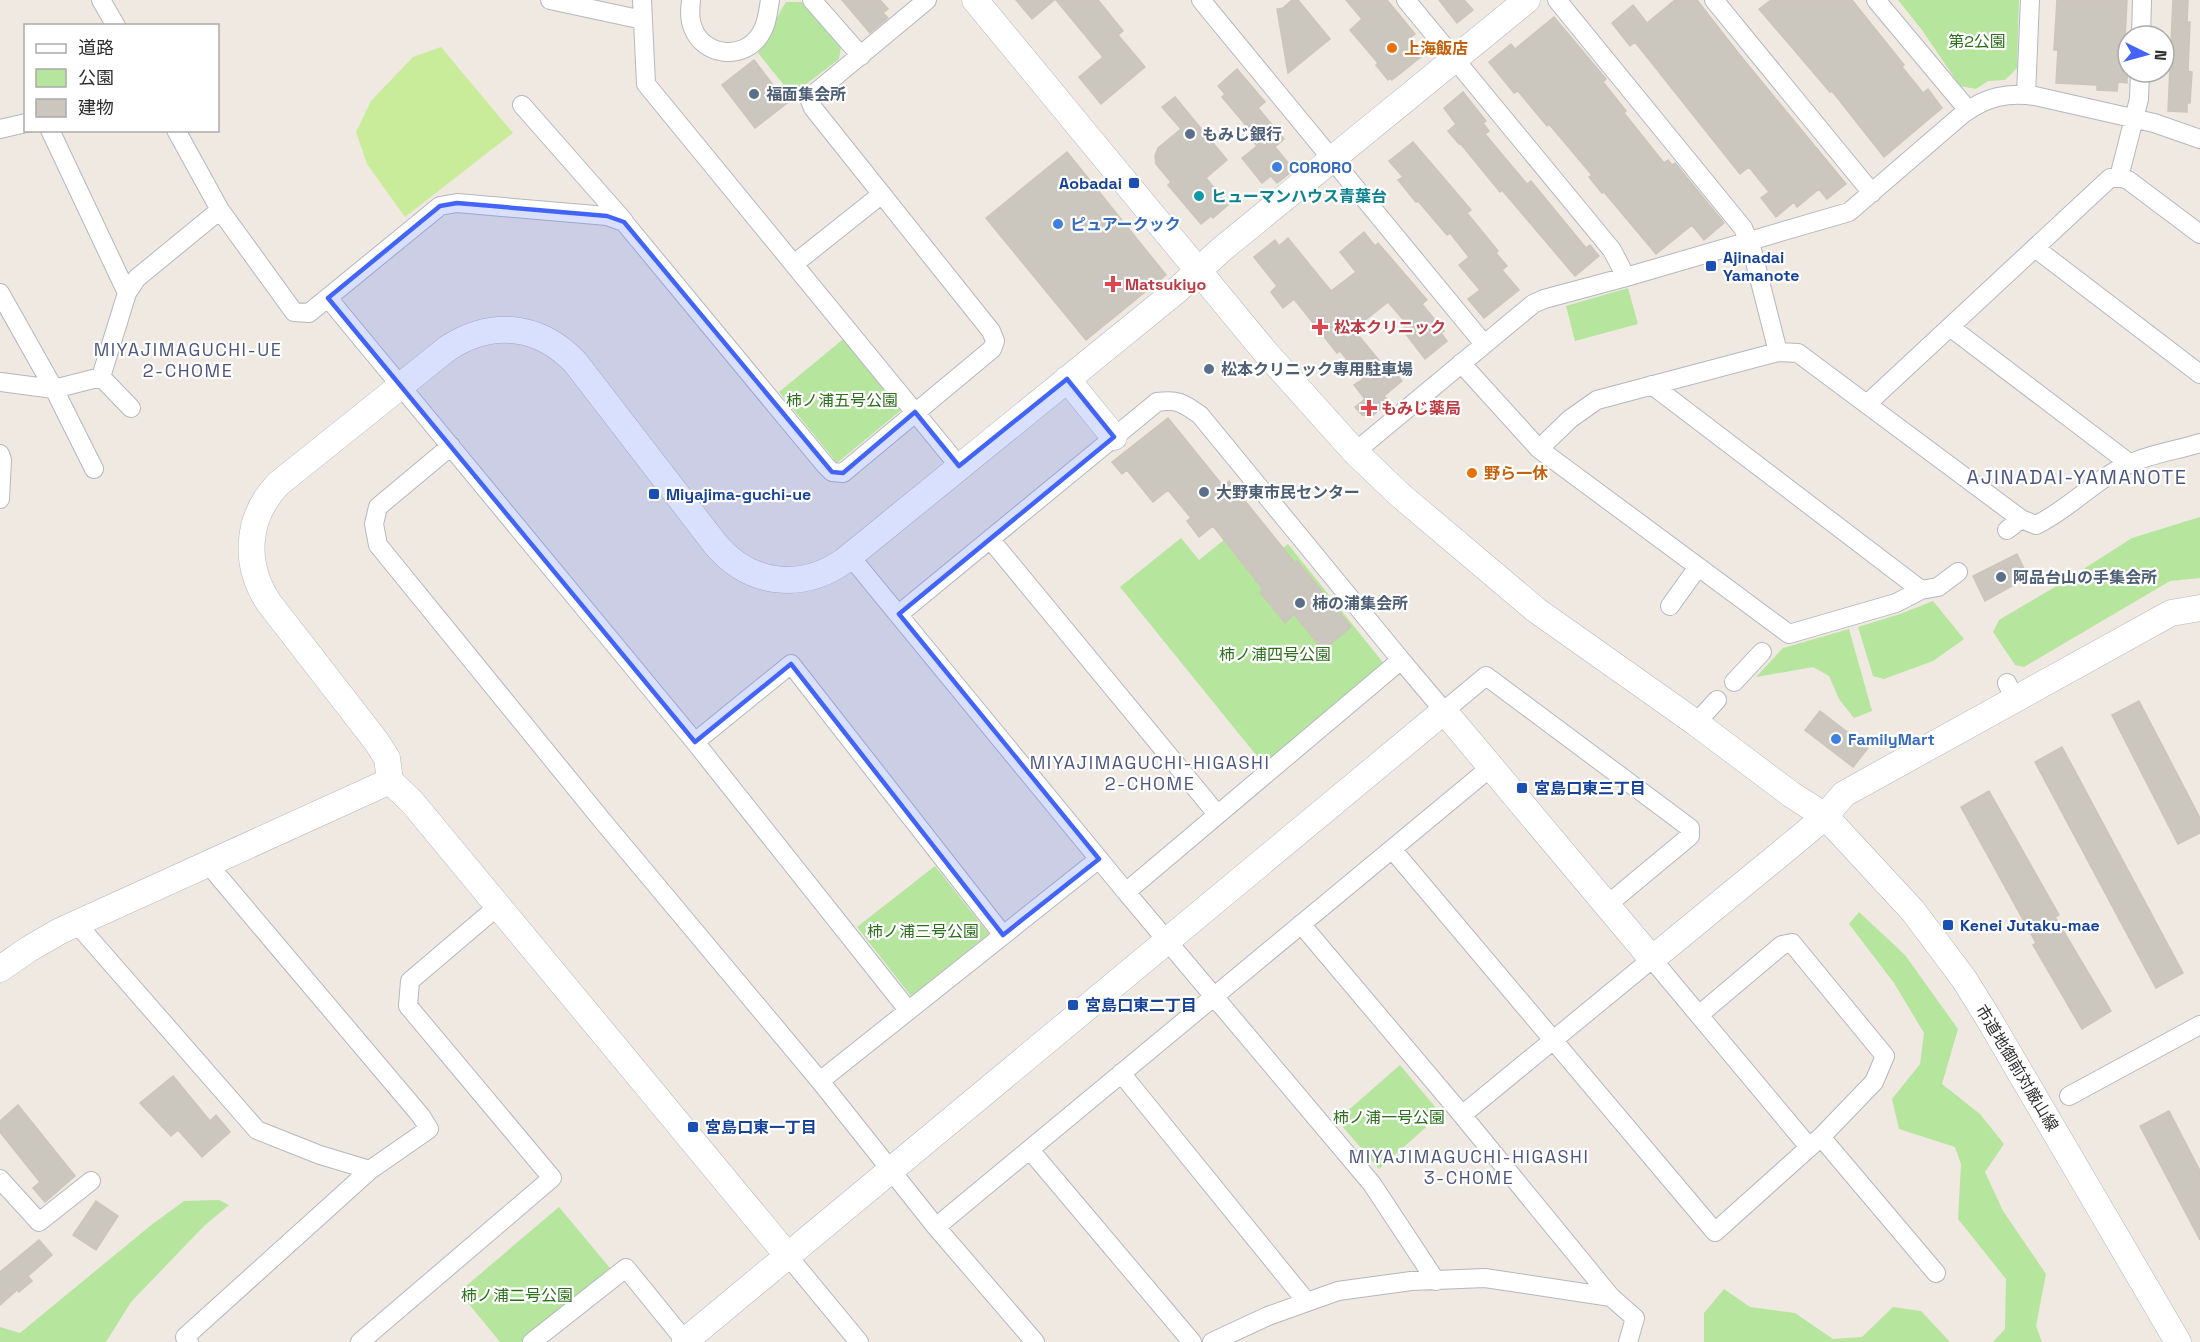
<svg xmlns="http://www.w3.org/2000/svg" width="2200" height="1342" font-family="'Space Grotesk','Noto Sans JP',sans-serif">
<style>
.green{fill:#b6e59e}
.pitch{fill:#c9ec9a}
.building{fill:#cbc7bf;stroke:#cbc5ba;stroke-width:1.5}
.lines{fill:none;stroke-linecap:round;stroke-linejoin:round}
.street-casing{stroke:#b4b7c1;stroke-width:20}
.secondary-casing{stroke:#b4b7c1;stroke-width:27}
.street{stroke:#fff;stroke-width:18}
.secondary{stroke:#fff;stroke-width:26}
.marked{fill:#4264fb;fill-opacity:0.2;stroke:#4264fb;stroke-width:4.5;stroke-linejoin:round}
.food-dot{fill:#e8710a;stroke:#fff;stroke-width:2}
.service-dot{fill:#5c6f8a;stroke:#fff;stroke-width:2}
.shop-dot{fill:#3f7fe0;stroke:#fff;stroke-width:2}
.transit-dot{fill:#1a4fb4;stroke:#fff;stroke-width:2}
.culture-dot{fill:#0f9aa8;stroke:#fff;stroke-width:2}
.health-dot{fill:#e0444e;stroke:#fff;stroke-width:2}
.labels{text-anchor:middle;dominant-baseline:central;stroke-width:4.5;stroke-linejoin:round;paint-order:stroke}
.park-label{font-size:16px;fill:#2c6e1b;stroke:#fff}
.food-label{font-size:16px;font-weight:bold;fill:#c56008;stroke:#fff;text-anchor:start}
.service-label{font-size:16px;font-weight:bold;fill:#4e5e75;stroke:#fff;text-anchor:start}
.shop-label{font-size:16px;font-weight:bold;fill:#366cbe;stroke:#fff;text-anchor:start}
.transit-label{font-size:16px;font-weight:bold;fill:#164399;stroke:#fff;text-anchor:start}
.culture-label{font-size:16px;font-weight:bold;fill:#0d838f;stroke:#fff;text-anchor:start}
.health-label{font-size:16px;font-weight:bold;fill:#be3a42;stroke:#fff;text-anchor:start}
.street-label{font-size:16px;fill:#2e2e2e;stroke:#fff}
.neighbourhood-label{font-size:18px;letter-spacing:1.5px;fill:#4d5680;stroke:#fff}
.quarter-label{font-size:20px;letter-spacing:1.5px;fill:#4d5680;stroke:#fff}
</style>
<rect width="100%" height="100%" fill="#efe9e1"/>
<!-- green -->
<path class="green" d="M 1898,0 L 2019,0 L 2017,68 L 2005,80 L 1988,81 L 1976,89 L 1960,86 L 1922,30 Z
M 786,2 L 802,2 L 841,47 L 839,59 L 792,95 L 758,53 C 770,37 775,18 786,2 Z
M 1628,288 L 1638,324 L 1575,341 L 1566,306 Z
M 847,336 L 905,407 L 837,463 L 779,392 Z
M 2200,517 L 2200,578 L 2170,581 L 2024,667 L 2015,665 L 1993,632 L 1999,620 L 2060,584 L 2132,538 Z
M 1181,538 L 1199,560 L 1224,540 L 1252,573 L 1288,544 L 1385,665 L 1265,766 L 1120,587 Z
M 1933,601 L 1964,639 L 1933,661 L 1884,679 L 1873,676 L 1858,627 L 1900,614 Z
M 1849,629 L 1872,711 L 1854,718 L 1839,699 L 1829,676 L 1813,667 L 1756,677 L 1783,648 Z
M 935,866 L 989,934 L 911,996 L 857,927 Z
M 1859,912 L 1905,955 L 1958,1029 L 1942,1084 L 1980,1114 L 2004,1144 L 1985,1172 L 2003,1211 L 2046,1274 L 2036,1326 L 2042,1342 L 1993,1342 L 2005,1329 L 2006,1279 L 1958,1219 L 1961,1164 L 1955,1147 L 1899,1129 L 1892,1099 L 1920,1064 L 1924,1033 L 1894,983 L 1849,924 Z
M 1400,1065 L 1441,1114 L 1379,1169 L 1337,1120 Z
M 219,1200 L 229,1205 L 204,1226 L 131,1302 L 106,1342 L 0,1342 L 0,1327 L 20,1333 L 150,1226 L 184,1201 Z
M 559,1207 L 610,1268 L 522,1342 L 500,1342 L 459,1292 Z
M 1724,1289 L 1750,1307 L 1795,1313 L 1833,1339 L 1862,1337 L 1893,1307 L 1921,1311 L 1950,1342 L 1704,1342 L 1704,1313 Z"/>
<!-- pitch -->
<path class="pitch" d="M 441,47 L 513,133 L 405,217 L 367,164 L 356,132 L 371,101 L 413,57 Z"/>
<!-- building -->
<path class="building" d="M 842,0 L 880,0 L 888,9 L 883,13 L 888,18 L 870,33 Z
M 1016,0 L 1054,0 L 1032,19 Z
M 1056,0 L 1098,0 L 1123,31 L 1118,35 L 1145,67 L 1101,104 L 1079,77 L 1103,57 Z
M 1292,0 L 1298,0 L 1330,39 L 1288,73 L 1277,9 L 1283,8 Z
M 1346,0 L 1387,0 L 1415,34 L 1408,40 L 1422,56 L 1392,80 L 1390,78 L 1388,80 L 1376,65 L 1378,63 L 1350,30 L 1362,19 Z
M 1439,0 L 1464,0 L 1473,10 L 1457,23 Z
M 1675,0 L 1697,0 L 1739,54 L 1846,184 L 1827,199 L 1819,189 L 1797,207 L 1794,202 L 1776,217 L 1761,198 L 1769,192 L 1749,167 L 1740,174 L 1635,42 L 1630,46 L 1612,23 L 1633,5 L 1647,23 Z
M 1771,0 L 1852,0 L 1904,65 L 1902,67 L 1923,93 L 1928,89 L 1942,108 L 1884,157 L 1832,91 L 1830,92 L 1759,9 Z
M 2057,0 L 2127,0 L 2125,38 L 2128,38 L 2127,83 L 2118,82 L 2117,91 L 2097,90 L 2097,85 L 2056,83 L 2058,50 L 2054,50 Z
M 2173,0 L 2188,0 L 2187,22 L 2190,22 L 2188,71 L 2192,72 L 2190,103 L 2187,103 L 2187,112 L 2168,111 Z
M 1554,17 L 1606,79 L 1603,82 L 1626,111 L 1624,113 L 1664,163 L 1668,160 L 1672,165 L 1675,163 L 1724,223 L 1704,240 L 1692,225 L 1656,254 L 1604,192 L 1602,193 L 1589,177 L 1592,175 L 1549,124 L 1547,126 L 1518,91 L 1514,93 L 1489,62 L 1511,44 L 1515,49 Z
M 754,60 L 787,103 L 755,128 L 722,85 Z
M 1237,69 L 1265,102 L 1258,108 L 1284,139 L 1275,147 L 1294,170 L 1277,183 L 1271,176 L 1262,183 L 1242,158 L 1257,146 L 1251,139 L 1255,136 L 1222,97 L 1225,94 L 1218,86 Z
M 1463,92 L 1486,121 L 1483,123 L 1489,131 L 1485,134 L 1527,184 L 1531,181 L 1586,248 L 1590,245 L 1599,256 L 1575,276 L 1502,190 L 1500,192 L 1460,143 L 1459,144 L 1448,131 L 1456,124 L 1444,108 Z
M 1175,97 L 1227,160 L 1206,178 L 1228,205 L 1213,218 L 1211,216 L 1201,224 L 1168,185 L 1171,182 L 1156,164 L 1155,156 L 1158,148 L 1181,129 L 1162,107 Z
M 1413,142 L 1471,210 L 1467,213 L 1498,251 L 1496,253 L 1507,266 L 1502,270 L 1519,290 L 1484,318 L 1468,299 L 1480,290 L 1459,265 L 1469,257 L 1450,233 L 1447,235 L 1418,201 L 1416,202 L 1398,180 L 1403,177 L 1389,161 Z
M 1067,152 L 1166,275 L 1086,340 L 986,218 Z
M 1364,232 L 1375,246 L 1378,243 L 1427,300 L 1422,304 L 1444,331 L 1441,333 L 1447,341 L 1425,359 L 1402,329 L 1407,324 L 1388,302 L 1359,325 L 1364,331 L 1359,336 L 1382,364 L 1386,361 L 1402,381 L 1384,396 L 1389,402 L 1372,416 L 1362,415 L 1355,407 L 1365,399 L 1354,385 L 1363,379 L 1340,351 L 1337,353 L 1294,299 L 1283,308 L 1271,292 L 1277,286 L 1254,257 L 1275,240 L 1279,246 L 1288,238 L 1331,291 L 1356,272 L 1340,252 Z
M 1168,418 L 1223,486 L 1229,481 L 1295,563 L 1297,561 L 1351,627 L 1323,650 L 1294,614 L 1285,623 L 1260,592 L 1263,589 L 1213,526 L 1199,537 L 1187,521 L 1191,518 L 1168,490 L 1153,502 L 1127,470 L 1122,474 L 1112,462 Z
M 2017,554 L 2028,577 L 1985,601 L 1973,576 Z
M 2139,701 L 2200,818 L 2200,833 L 2178,844 L 2112,715 Z
M 1820,711 L 1868,748 L 1853,767 L 1805,730 Z
M 2062,747 L 2183,973 L 2156,988 L 2035,762 Z
M 1989,791 L 2059,915 L 2055,917 L 2111,1011 L 2082,1029 L 2033,945 L 2036,943 L 1961,807 Z
M 173,1076 L 210,1121 L 216,1115 L 230,1132 L 202,1157 L 178,1130 L 171,1136 L 140,1103 Z
M 18,1105 L 75,1176 L 45,1202 L 33,1188 L 40,1182 L 0,1132 L 0,1121 Z
M 2169,1111 L 2200,1171 L 2200,1240 L 2140,1126 Z
M 96,1201 L 118,1216 L 96,1250 L 73,1235 Z
M 39,1240 L 52,1255 L 28,1276 L 32,1281 L 19,1292 L 17,1290 L 0,1305 L 0,1272 Z"/>
<g class="lines">
<!-- street casing -->
<g class="street-casing">
<path id="street" d="M 101,0 L 116,26
M 550,0 L 643,20
M 642,0 L 646,84 L 959,466
M 691,0 C 690,9 689,19 693,28 C 703,56 743,61 760,35 C 767,25 768,12 770,0
M 812,0 L 861,56
M 1201,0 L 1484,344
M 1406,0 L 1612,250 L 1626,277
M 1557,0 L 1743,228 L 1752,250 L 1778,352
M 1714,0 L 1872,193
M 1876,0 L 1968,110
M 2141,36 L 2142,0
M 2026,95 L 2030,0
M 522,105 L 624,221
M 0,129 L 26,123
M 50,130 L 127,293
M 176,130 L 220,210 L 294,312 L 309,313 L 440,206 L 457,203 L 607,216 L 624,222 L 825,465 L 832,472 L 843,473 L 992,349 L 995,341 L 991,331 L 813,108 L 809,98 L 927,0
M 2119,177 L 2139,99 L 2140,72
M 2035,248 L 2200,374
M 794,264 L 882,194
M 0,293 L 54,389 L 94,469
M 328,298 L 695,742 L 908,1010
M 1950,327 L 2129,463
M 1461,363 L 1539,449 L 1789,634 L 1896,603 L 1921,590 L 1652,385
M 101,377 L 131,408
M 0,382 L 54,389 L 101,377 L 127,293 L 137,278 L 220,210
M 1867,404 L 2110,178 L 2122,178 L 2128,180 L 2200,234
M 451,446 L 378,507 L 374,524 L 378,545 L 601,819 L 820,1081 L 936,1227 L 1035,1342
M 1539,449 L 1570,419 L 1597,400 L 1778,352 L 1798,353 L 2021,519 L 2036,525 C 2070,509 2095,479 2129,464 C 2149,454 2178,450 2200,443
M 1355,452 L 1533,304 L 1544,299 L 1626,277 L 1849,212 L 1964,113 C 1987,97 2007,92 2035,96 L 2154,123 L 2200,139
M 0,454 L 2,460 L 0,499
M 2007,530 L 2021,519
M 990,539 L 1217,814
M 850,556 L 1126,892
M 1921,590 L 1938,587 L 1958,572
M 1670,606 L 1698,567
M 899,614 L 1157,402 C 1178,399 1183,403 1200,415 L 1401,660
M 1734,682 L 1762,652
M 2007,683 L 2014,698
M 1696,723 L 1717,700
M 695,742 L 791,664 L 1003,935
M 1392,849 L 1715,1232 L 1821,1137 L 1874,1082 L 1885,1056 L 1792,943 L 1782,945 L 1699,1015
M 77,924 L 257,1130 L 320,1155 L 370,1170
M 1301,924 L 1458,1110 L 1611,1297 L 1635,1318 L 1628,1342
M 1121,1073 L 1306,1301
M 820,1081 L 1099,859
M 2069,1096 L 2200,1025
M 1462,1115 L 1652,959 L 1809,1147
M 1821,1137 L 1936,1273
M 1030,1150 L 1192,1342
M 0,1179 L 39,1222 L 91,1181
M 936,1227 L 1491,767
M 788,1256 L 859,1342
M 1436,1281 L 1372,1184 L 1126,892 L 1401,660 L 1444,711 L 1486,676 L 1690,828 L 1690,836 L 1607,905
M 189,1342 L 185,1337 L 370,1170 L 429,1129 L 421,1116 L 208,864
M 360,1342 L 552,1178 L 408,1006 L 410,981 L 497,907
M 532,1342 L 626,1268 L 686,1342
M 1212,1342 L 1268,1316 L 1338,1291 L 1411,1281 L 1485,1278 L 1611,1297"/>
</g>
<!-- secondary casing -->
<g class="secondary-casing">
<path id="secondary" d="M 975,0 L 1267,354 L 1355,452 L 1400,495 L 1536,610 L 1696,723 L 1792,795 L 1825,816 L 1913,911 L 1964,979 L 1987,1016 L 2178,1342
M 1067,379 L 1114,437
M 0,969 L 29,949 L 60,931 L 390,781
M 788,1256 L 412,802 L 390,781 L 387,758 L 376,741 L 269,603 C 243,564 246,518 278,484 L 448,348 C 492,320 538,324 575,362 L 716,545 C 750,585 801,591 844,561 L 1175,292 L 1222,249 L 1527,0
M 685,1341 L 1444,711 L 1652,959 L 1802,836 L 1825,816 L 1844,794 L 2171,613 L 2200,608"/>
</g>
<!-- street -->
<use href="#street" class="street"/>
<!-- secondary -->
<use href="#secondary" class="secondary"/>
</g>
<!-- marked area -->
<path class="marked" d="M 457,203 L 607,216 L 624,222 L 832,472 L 843,473 L 915,412 L 959,466 L 1067,379 L 1114,437 L 899,614 L 1099,859 L 1003,935 L 791,664 L 695,742 L 328,298 L 440,206 Z"/>
<!-- markers -->
<g class="food-dot">
<circle cx="1392" cy="48" r="6"/>
<circle cx="1472" cy="473" r="6"/>
</g>
<g class="service-dot">
<circle cx="754" cy="94" r="6"/>
<circle cx="1190" cy="134" r="6"/>
<circle cx="1209" cy="369" r="6"/>
<circle cx="1204" cy="492" r="6"/>
<circle cx="2001" cy="577" r="6"/>
<circle cx="1300" cy="603" r="6"/>
</g>
<g class="shop-dot">
<circle cx="1277" cy="167" r="6"/>
<circle cx="1058" cy="224" r="6"/>
<circle cx="1836" cy="739" r="6"/>
</g>
<g class="transit-dot">
<rect x="1128" y="177" width="12" height="12" rx="3"/>
<rect x="1705" y="260" width="12" height="12" rx="3"/>
<rect x="648" y="488" width="12" height="12" rx="3"/>
<rect x="1516" y="782" width="12" height="12" rx="3"/>
<rect x="1942" y="919" width="12" height="12" rx="3"/>
<rect x="1067" y="999" width="12" height="12" rx="3"/>
<rect x="687" y="1121" width="12" height="12" rx="3"/>
</g>
<circle class="culture-dot" cx="1199" cy="196" r="6"/>
<g class="health-dot">
<path d="M1110 275h6v6h6v6h-6v6h-6v-6h-6v-6h6z"/>
<path d="M1317 318h6v6h6v6h-6v6h-6v-6h-6v-6h6z"/>
<path d="M1366 399h6v6h6v6h-6v6h-6v-6h-6v-6h6z"/>
</g>
<g class="labels">
<!-- park labels -->
<g class="park-label">
<text x="1977" y="41">第2公園</text>
<text x="842" y="400">柿ノ浦五号公園</text>
<text x="1275" y="654">柿ノ浦四号公園</text>
<text x="923" y="931">柿ノ浦三号公園</text>
<text x="1389" y="1117">柿ノ浦一号公園</text>
<text x="517" y="1295">柿ノ浦二号公園</text>
</g>
<!-- food labels -->
<g class="food-label">
<text x="1404" y="48">上海飯店</text>
<text x="1484" y="473">野ら一休</text>
</g>
<!-- service labels -->
<g class="service-label">
<text x="766" y="94">福面集会所</text>
<text x="1202" y="134">もみじ銀行</text>
<text x="1221" y="369">松本クリニック専用駐車場</text>
<text x="1216" y="492">大野東市民センター</text>
<text x="2013" y="577">阿品台山の手集会所</text>
<text x="1312" y="603">柿の浦集会所</text>
</g>
<!-- shop labels -->
<g class="shop-label">
<text x="1289" y="167">CORORO</text>
<text x="1070" y="224">ピュアークック</text>
<text x="1848" y="739">FamilyMart</text>
</g>
<!-- transit labels -->
<g class="transit-label">
<text x="1122" y="183" text-anchor="end">Aobadai</text>
<text x="1723" y="257">Ajinadai<tspan x="1723" dy="18">Yamanote</tspan></text>
<text x="666" y="494">Miyajima-guchi-ue</text>
<text x="1534" y="788">宮島口東三丁目</text>
<text x="1960" y="925">Kenei Jutaku-mae</text>
<text x="1085" y="1005">宮島口東二丁目</text>
<text x="705" y="1127">宮島口東一丁目</text>
</g>
<!-- culture labels -->
<g class="culture-label">
<text x="1211" y="196">ヒューマンハウス青葉台</text>
</g>
<!-- health labels -->
<g class="health-label">
<text x="1125" y="284">Matsukiyo</text>
<text x="1334" y="327">松本クリニック</text>
<text x="1381" y="408">もみじ薬局</text>
</g>
<!-- street labels -->
<g class="street-label">
<text transform="translate(2017 1068) rotate(59)">市道地御前対厳山線</text>
</g>
<!-- neighbourhood labels -->
<g class="neighbourhood-label">
<text x="188" y="349">MIYAJIMAGUCHI-UE<tspan x="188" dy="21">2-CHOME</tspan></text>
<text x="1150" y="762">MIYAJIMAGUCHI-HIGASHI<tspan x="1150" dy="21">2-CHOME</tspan></text>
<text x="1469" y="1156">MIYAJIMAGUCHI-HIGASHI<tspan x="1469" dy="21">3-CHOME</tspan></text>
</g>
<!-- quarter labels -->
<g class="quarter-label">
<text x="2077" y="477">AJINADAI-YAMANOTE</text>
</g>
</g>
<!-- legend -->
<rect x="24" y="24" width="195" height="108" fill="#ffffff" stroke="#ababab" stroke-width="1.5"/>
<rect x="36" y="44" width="30" height="9" fill="#ffffff" stroke="#ababab" stroke-width="1.5"/>
<text x="78" y="54" font-size="18" fill="#2e2e2e">道路</text>
<rect x="36" y="69" width="30" height="18" fill="#b6e59e" stroke="#ababab" stroke-width="1.5"/>
<text x="78" y="84" font-size="18" fill="#2e2e2e">公園</text>
<rect x="36" y="99" width="30" height="18" fill="#cbc7bf" stroke="#ababab" stroke-width="1.5"/>
<text x="78" y="114" font-size="18" fill="#2e2e2e">建物</text>
<!-- north arrow -->
<g transform="translate(2146 54) rotate(95)"><circle r="28" fill="#ffffff" stroke="#ababab" stroke-width="1.5"/>
<path d="M0-4.5L10 22L0 15L-10 22Z" fill="#4264fb"/>
<text y="-9" font-size="16" font-weight="bold" text-anchor="middle" fill="#2e2e2e">N</text>
</g>
</svg>
